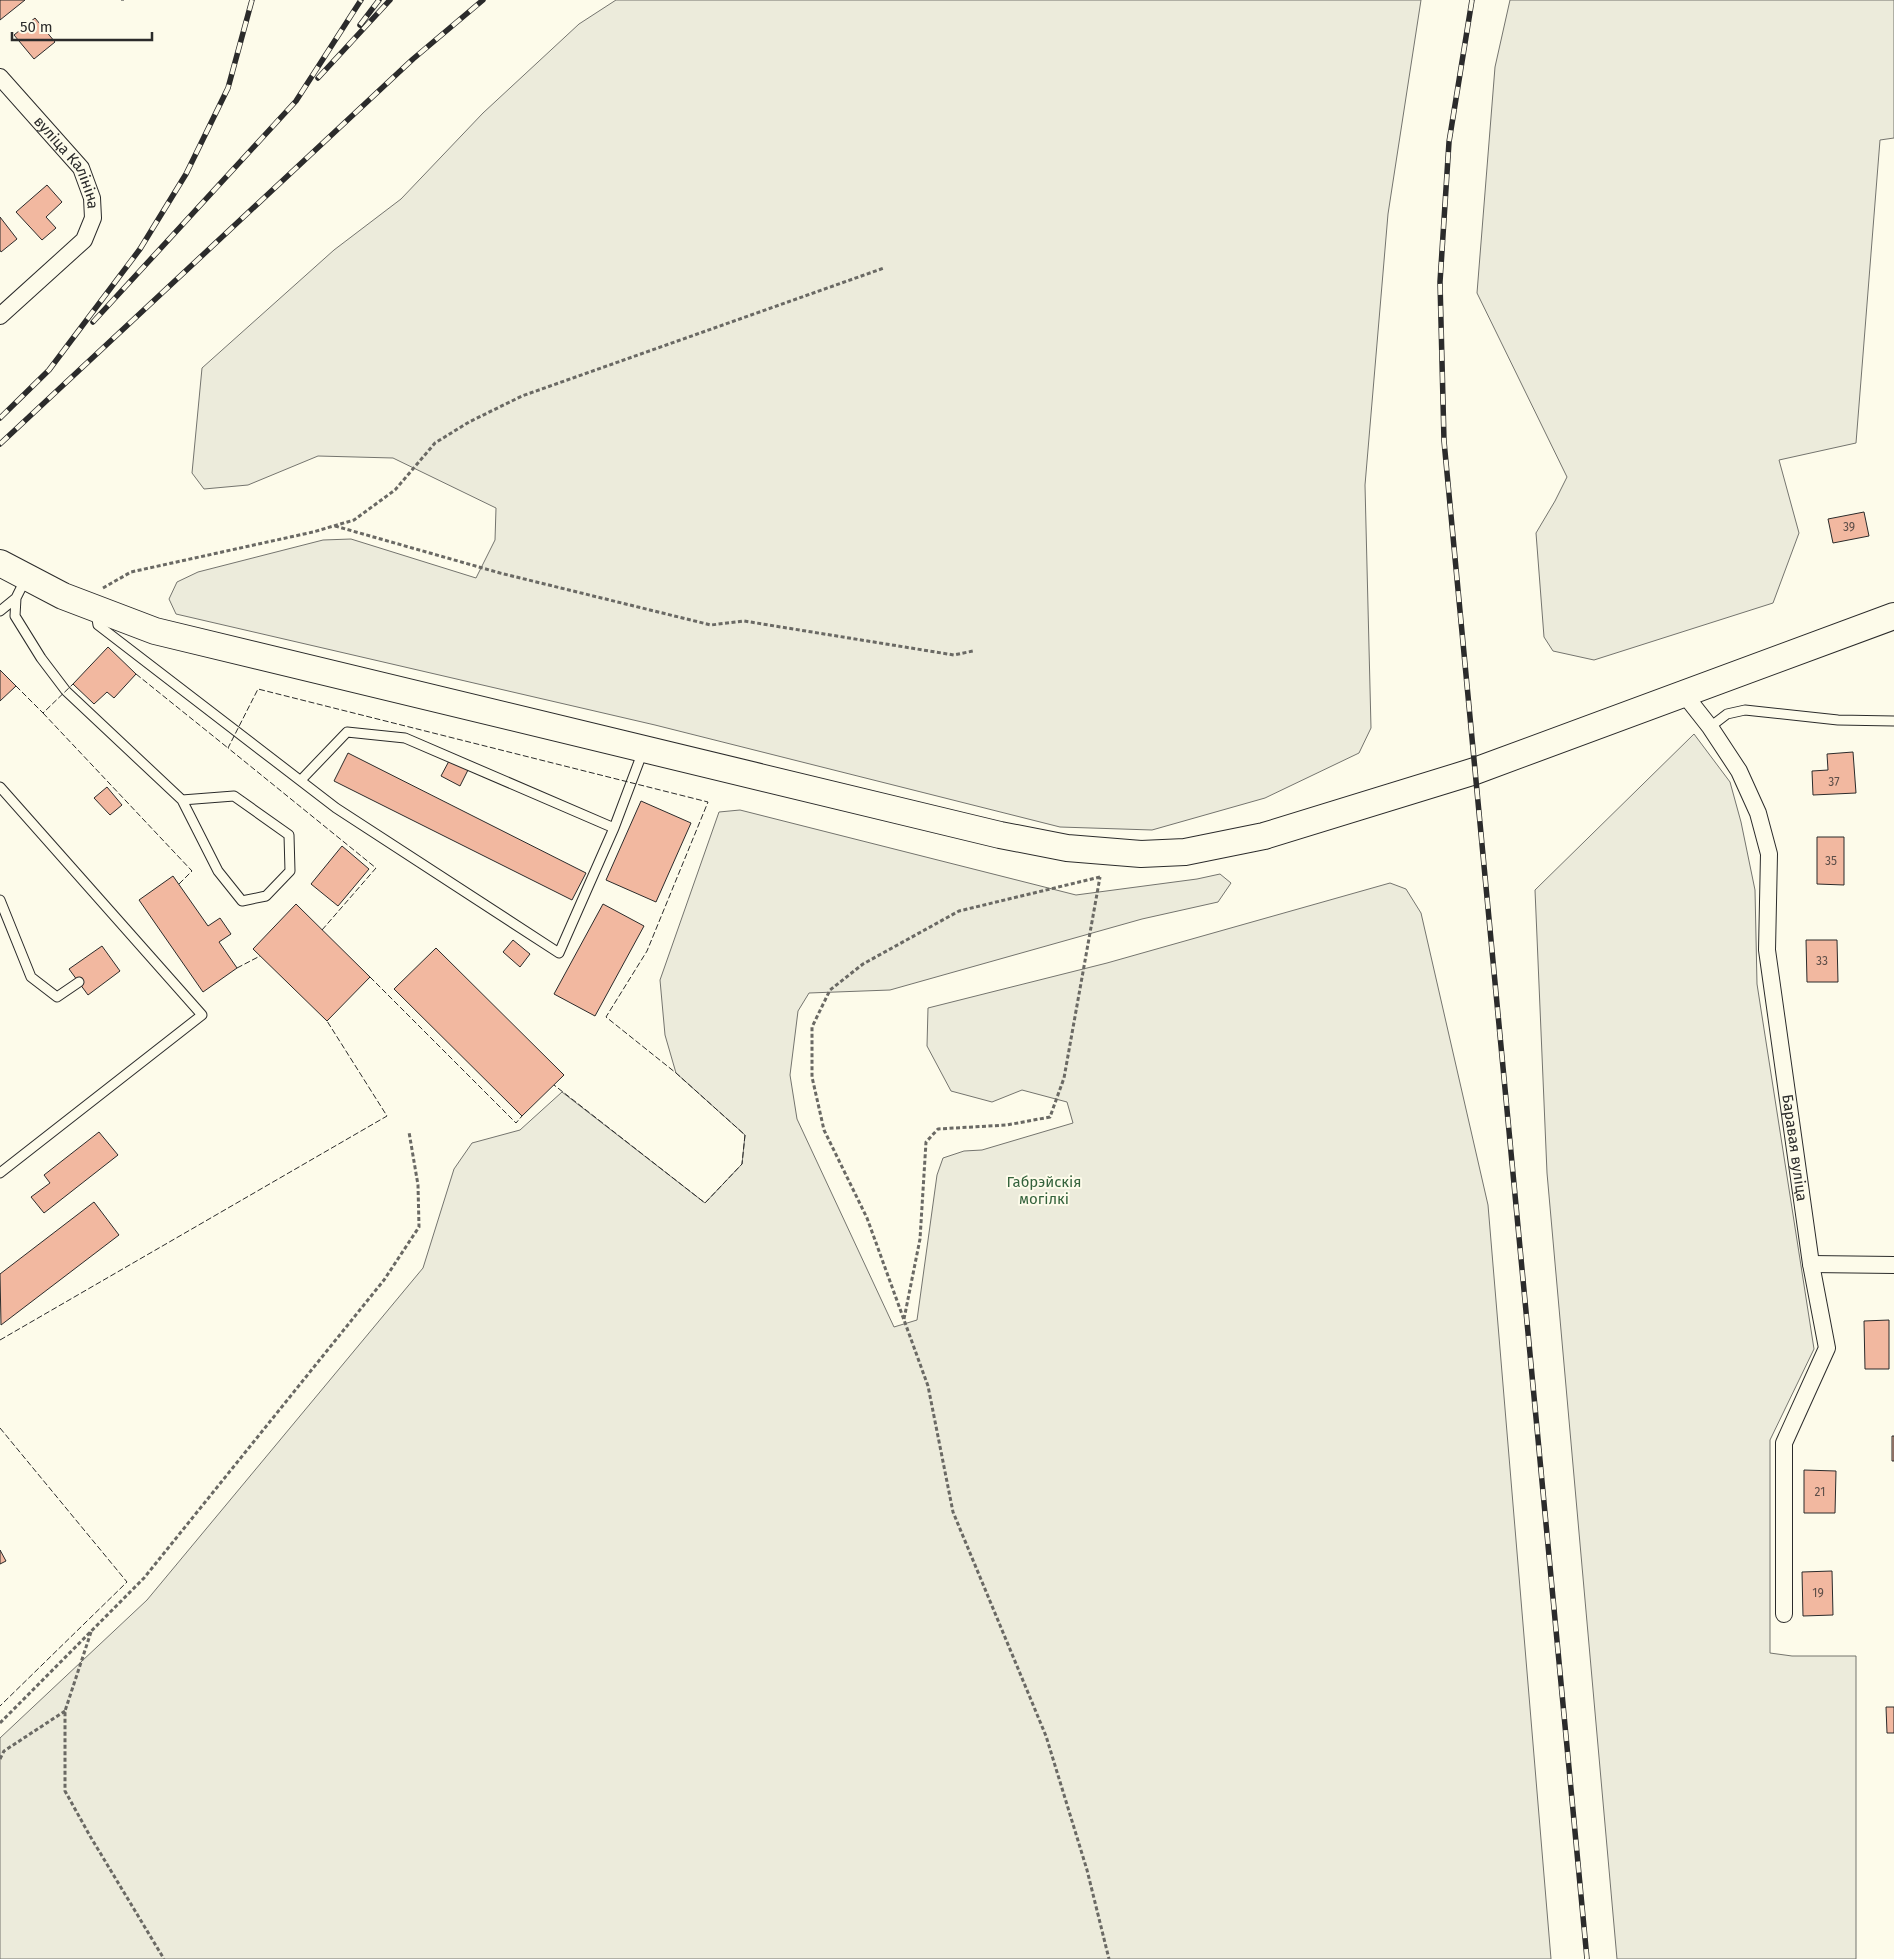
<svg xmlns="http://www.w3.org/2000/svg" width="1894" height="1959" font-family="'Fira Sans',sans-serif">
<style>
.green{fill:#ecebdb;stroke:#74746e}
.building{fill:#f2b8a0;stroke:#2b2b2b}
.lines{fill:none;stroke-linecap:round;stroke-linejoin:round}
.lane-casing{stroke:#2b2b2b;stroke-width:11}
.street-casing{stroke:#2b2b2b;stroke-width:18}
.primary-casing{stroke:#2b2b2b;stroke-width:28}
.path{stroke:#6a6964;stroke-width:3;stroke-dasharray:4 2.5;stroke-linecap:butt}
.lane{stroke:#fdfbea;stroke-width:9}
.street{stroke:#fdfbea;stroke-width:16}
.primary{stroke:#fdfbea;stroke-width:26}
.rail-casing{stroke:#2b2b2b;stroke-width:5.5}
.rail{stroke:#fdfbea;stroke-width:4;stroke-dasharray:11;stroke-linecap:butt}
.fence{stroke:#2b2b2b;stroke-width:1;stroke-dasharray:6 2.5;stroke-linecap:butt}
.labels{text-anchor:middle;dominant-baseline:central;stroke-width:4;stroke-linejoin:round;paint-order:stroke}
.number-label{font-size:12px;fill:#5d4e48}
.street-label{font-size:15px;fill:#2b2b2b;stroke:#fdfbea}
.park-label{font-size:15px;fill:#34623c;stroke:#fdfbea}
</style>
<rect width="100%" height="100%" fill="#fdfbea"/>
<!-- green -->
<path class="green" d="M 616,0 L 1421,0 L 1388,214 L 1365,485 L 1371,728 L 1359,753 L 1265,798 L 1152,830 L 1060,827 L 655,725 L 176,614 L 169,599 L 177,582 L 198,572 L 323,540 L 351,539 L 476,578 L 495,540 L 496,508 L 393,458 L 318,456 L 248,485 L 204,489 L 192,473 L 202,368 L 334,250 L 401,199 L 483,113 L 579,24 Z
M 1510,0 L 1894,0 L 1894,138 L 1880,140 L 1856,443 L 1779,460 L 1799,533 L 1773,603 L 1594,660 L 1553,651 L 1544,637 L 1536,533 L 1555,501 L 1567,477 L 1477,293 L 1495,67 Z
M 1694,734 L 1730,782 L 1741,822 L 1755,890 L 1757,984 L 1814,1349 L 1770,1440 L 1770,1653 L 1792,1656 L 1856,1656 L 1856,1959 L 1617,1959 L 1547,1173 L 1535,890 Z
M 740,810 L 1076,895 L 1197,879 L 1220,874 L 1231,883 L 1218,902 L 1142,919 L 890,990 L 809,993 L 798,1011 L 790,1075 L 797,1119 L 894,1327 L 917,1320 L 937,1175 L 943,1158 L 964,1151 L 982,1150 L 1073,1123 L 1067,1102 L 1022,1090 L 992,1102 L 951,1091 L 927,1046 L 928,1008 L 1107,963 L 1390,883 L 1406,889 L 1421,913 L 1488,1205 L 1551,1959 L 0,1959 L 0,1738 L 147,1600 L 423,1268 L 454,1169 L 472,1143 L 520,1130 L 562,1092 L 705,1203 L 742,1164 L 745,1135 L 676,1073 L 665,1035 L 660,980 L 719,812 Z"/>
<!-- building -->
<path class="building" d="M 0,0 L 25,0 L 0,20 Z
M 35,18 L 55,42 L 34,59 L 14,35 Z
M 47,185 L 62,202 L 46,217 L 56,228 L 42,240 L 16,212 Z
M 0,217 L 17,239 L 1,252 L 0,250 Z
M 1864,512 L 1869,536 L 1833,543 L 1828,519 Z
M 108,647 L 136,674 L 114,698 L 107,692 L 94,704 L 73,684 Z
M 0,670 L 16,686 L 0,701 Z
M 1853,752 L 1856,793 L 1813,795 L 1812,771 L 1828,770 L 1827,754 Z
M 348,753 L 586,873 L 572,900 L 334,781 Z
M 449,761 L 468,770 L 460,786 L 441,776 Z
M 107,787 L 122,805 L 110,815 L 94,798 Z
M 641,801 L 691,823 L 656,902 L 606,880 Z
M 1817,837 L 1844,837 L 1844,885 L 1817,884 Z
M 342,846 L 369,869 L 338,906 L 311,884 Z
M 173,876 L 208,926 L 220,918 L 231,934 L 219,942 L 237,968 L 203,992 L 139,900 Z
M 296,904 L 370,977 L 327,1021 L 253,949 Z
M 603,904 L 644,926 L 595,1016 L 554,994 Z
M 513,940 L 530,954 L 520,967 L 503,952 Z
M 1806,940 L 1837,940 L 1838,982 L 1807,982 Z
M 102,946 L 120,971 L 88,995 L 69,969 Z
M 436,948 L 564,1075 L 522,1116 L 394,989 Z
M 99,1132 L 118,1155 L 44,1213 L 31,1197 L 50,1183 L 44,1175 Z
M 94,1202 L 119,1235 L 1,1325 L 0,1274 Z
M 1889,1320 L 1889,1369 L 1865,1369 L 1864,1321 Z
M 1892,1436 L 1894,1436 L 1894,1461 L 1892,1461 Z
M 1804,1470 L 1836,1471 L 1835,1513 L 1804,1513 Z
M 0,1550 L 6,1561 L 0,1564 Z
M 1832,1571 L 1833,1615 L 1803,1616 L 1802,1572 Z
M 1886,1707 L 1894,1707 L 1894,1733 L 1887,1733 Z"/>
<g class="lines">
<!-- lane casing -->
<g class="lane-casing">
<path id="lane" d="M 26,578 L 16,598 L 15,616 L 41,658 L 66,691 L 182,800 L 218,871 L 242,901 L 266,896 L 290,871 L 289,835 L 234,796 L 182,800
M 0,611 L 16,598
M 96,613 L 98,625 L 336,808 L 559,953 L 614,828 L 405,738 L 347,732 L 301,780
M 1710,727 L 1727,714 L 1745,710 L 1838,720 L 1894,721
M 0,787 L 202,1015 L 0,1173
M 614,828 L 643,751
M 0,900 L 31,977 L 57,997 L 79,982"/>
</g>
<!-- street casing -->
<g class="street-casing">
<g id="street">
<path id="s1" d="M 0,77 L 81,168 L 92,198 L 93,218 L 84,240 L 0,316"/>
<path id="s2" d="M 1684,694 L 1710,727 L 1739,771 L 1758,813 L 1769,854 L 1767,950 L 1811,1264 L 1827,1348 L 1784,1443 L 1784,1614"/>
<path d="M 1811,1264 L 1894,1265"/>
</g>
</g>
<!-- primary casing -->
<g class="primary-casing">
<path id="primary" d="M 0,563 L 63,596 L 155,631 L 1000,835 L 1067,848 L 1141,854 L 1185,852 L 1264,836 L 1475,771 L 1894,616"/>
</g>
<!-- path -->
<path class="path" d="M 335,526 L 500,573 L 711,625 L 744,621 L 954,655 L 973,651
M 103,588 L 131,572 L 313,532 L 354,520 L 395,490 L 435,443 L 469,422 L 522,396 L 884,268
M 1100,877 L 959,911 L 863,964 L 830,990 L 812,1027 L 812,1077 L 824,1130 L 867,1218 L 928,1386 L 953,1512 L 1046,1736 L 1087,1870 L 1109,1959
M 904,1319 L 920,1239 L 926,1142 L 938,1129 L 1007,1125 L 1050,1117 L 1064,1078 L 1100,877
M 91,1632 L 65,1711 L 65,1791 L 90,1836 L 164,1959
M 0,1723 L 144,1578 L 384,1280 L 419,1227 L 418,1185 L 409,1132
M 0,1759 L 4,1751 L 65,1711"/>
<!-- lane -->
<use href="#lane" class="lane"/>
<!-- street -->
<use href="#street" class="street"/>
<!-- primary -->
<use href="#primary" class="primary"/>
<!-- rail casing -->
<g class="rail-casing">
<path id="rail" d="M 1472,0 L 1449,142 L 1440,282 L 1444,441 L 1587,1959
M 360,25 L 379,0
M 318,78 L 390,0
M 93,322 L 296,101 L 361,0
M 0,418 L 49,370 L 140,249 L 186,174 L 228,88 L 252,0
M 0,444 L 413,59 L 483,0"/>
</g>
<!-- rail -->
<use href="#rail" class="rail"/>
<!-- fence -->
<path class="fence" d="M 121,0 L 124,0
M 136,674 L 228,748
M 16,686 L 43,713 L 73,684
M 43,713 L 192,871 L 179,884
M 322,930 L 376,868 L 228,748 L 258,689 L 708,802 L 647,951 L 606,1017 L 676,1073 L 745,1135 L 742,1164 L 705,1203 L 554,1085
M 237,968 L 260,956
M 370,977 L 516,1123 L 522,1116
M 0,1340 L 387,1116 L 327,1021
M 0,1428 L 127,1582 L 0,1706"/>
</g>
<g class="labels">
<!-- number labels -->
<g class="number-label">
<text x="1849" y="527">39</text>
<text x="1834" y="782">37</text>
<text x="1831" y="861">35</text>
<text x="1822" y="961">33</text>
<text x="1820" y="1492">21</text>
<text x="1818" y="1593">19</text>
</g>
<!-- street labels -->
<g class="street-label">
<text stroke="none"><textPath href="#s1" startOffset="110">вуліца Калініна</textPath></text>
<text stroke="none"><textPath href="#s2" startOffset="479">Баравая вуліца</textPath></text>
</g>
<!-- park labels -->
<g class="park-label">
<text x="1044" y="1182">Габрэйскія<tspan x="1044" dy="17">могілкі</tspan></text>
</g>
</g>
<!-- scale -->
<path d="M12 32v8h140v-8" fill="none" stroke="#2b2b2b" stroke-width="2.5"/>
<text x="20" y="32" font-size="15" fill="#2b2b2b" stroke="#fdfbea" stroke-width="4" paint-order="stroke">50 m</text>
</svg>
